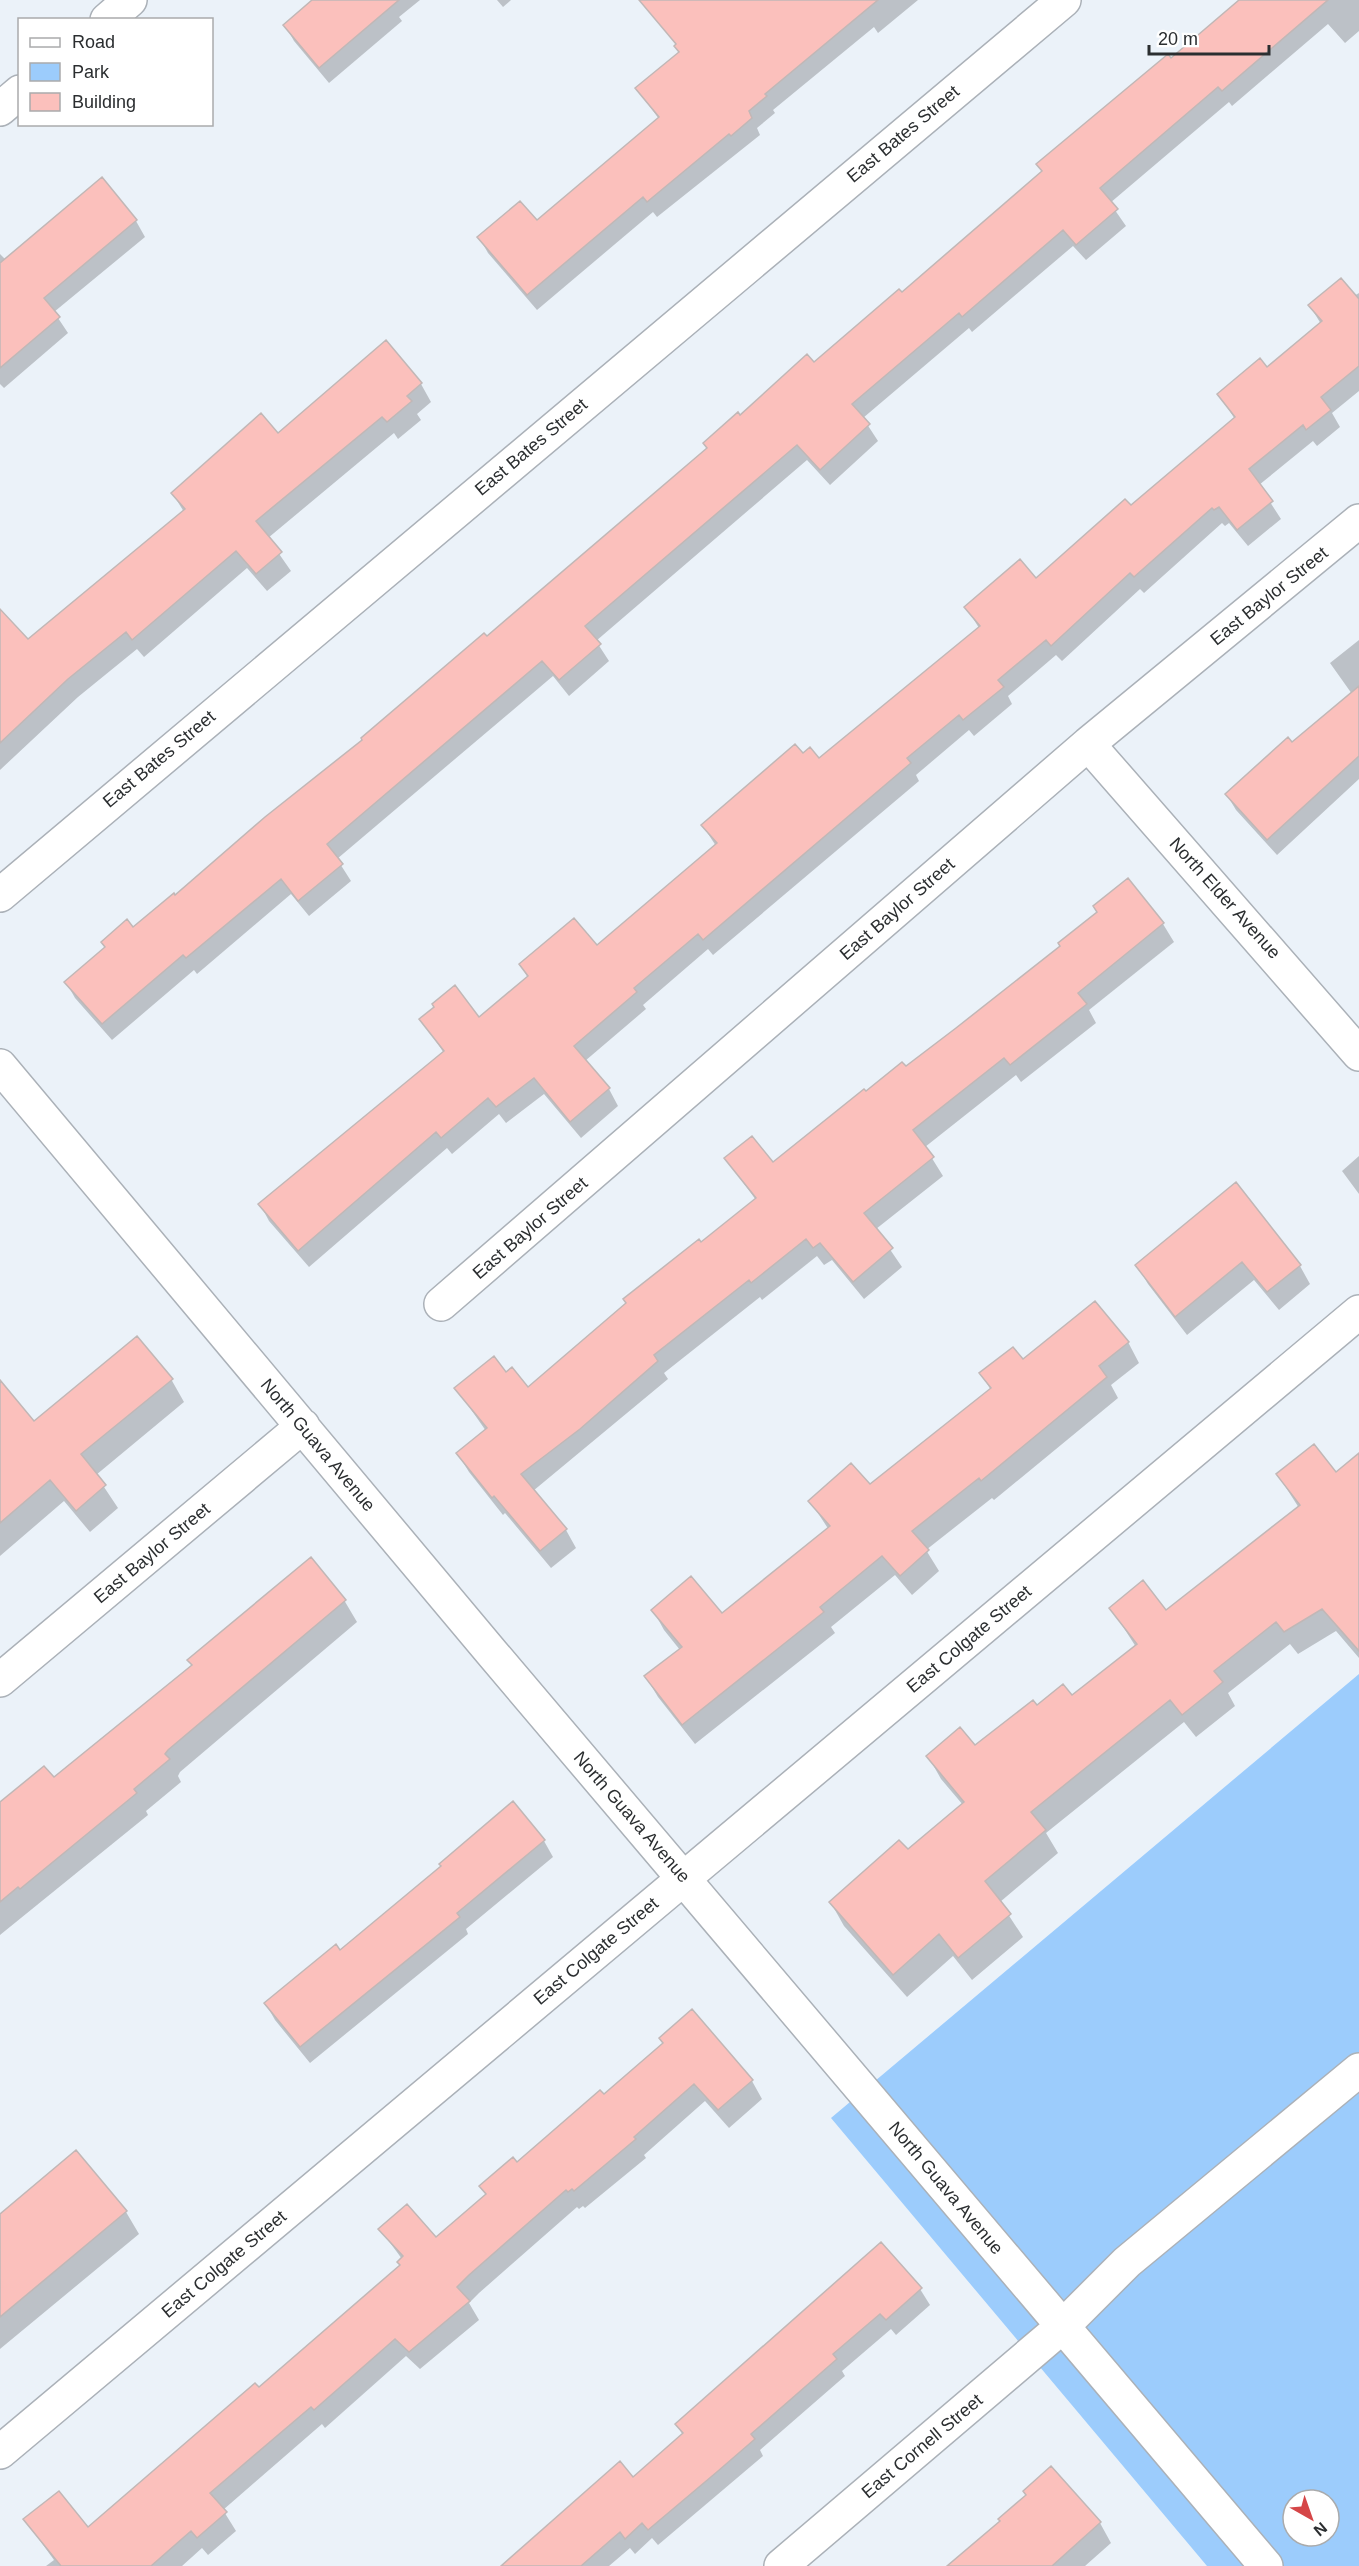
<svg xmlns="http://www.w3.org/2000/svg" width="1359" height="2566" font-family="Helvetica,sans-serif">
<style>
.green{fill:#9cccfc;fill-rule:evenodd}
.shadow{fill:#0003}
.building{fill:#fbc0bc;stroke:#c1b7b6;stroke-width:1.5}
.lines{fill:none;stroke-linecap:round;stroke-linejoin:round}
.minor-casing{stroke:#abb1b8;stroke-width:36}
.minor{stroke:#fff;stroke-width:33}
.labels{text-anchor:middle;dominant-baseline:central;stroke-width:5;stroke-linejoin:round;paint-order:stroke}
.street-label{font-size:18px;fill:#2b2e30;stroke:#fff}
</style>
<rect width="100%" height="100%" fill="#ebf2f9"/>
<!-- green -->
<path class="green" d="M 1359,1674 L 1359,2566 L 1207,2566 L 831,2118 ZM 1293,2500 L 1329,2500 L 1329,2536 L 1293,2536 Z"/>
<!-- shadow -->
<path class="shadow" d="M 315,0 L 420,0 L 399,17 L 402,21 L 329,83 L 294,41 L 285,25 Z
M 497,0 L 511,0 L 503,7 Z
M 724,0 L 918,0 L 878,33 L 874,27 L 773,110 L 775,113 L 757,128 L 760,135 L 657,217 L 653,212 L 537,310 L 488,253 L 479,237 L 536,222 L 659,119 L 637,89 L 681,52 Z
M 1240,0 L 1359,0 L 1359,31 L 1345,43 L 1328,24 L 1232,106 L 1229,102 L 1110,203 L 1126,226 L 1086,260 L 1073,246 L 972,332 L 969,328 L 863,418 L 878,441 L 830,485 L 807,460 L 596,641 L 609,661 L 569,696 L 553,676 L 337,859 L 351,881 L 309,916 L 291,894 L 197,974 L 194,970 L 112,1040 L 75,998 L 66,982 L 175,897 L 487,638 L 708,449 L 740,417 L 814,364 L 902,294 Z
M 102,179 L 136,221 L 145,237 L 54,312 L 68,333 L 4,388 L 0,384 L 0,254 L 6,260 Z
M 1359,293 L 1359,391 L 1332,413 L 1340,427 L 1317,446 L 1313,441 L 1259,485 L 1281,519 L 1248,546 L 1229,523 L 1225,526 L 1222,523 L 1144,593 L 1140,589 L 1062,661 L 1056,655 L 1008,696 L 1012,704 L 974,736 L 969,730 L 916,775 L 919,781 L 713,955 L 708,949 L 643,1005 L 646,1009 L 585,1061 L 609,1089 L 618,1106 L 581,1138 L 544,1094 L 506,1123 L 499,1114 L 452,1154 L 447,1148 L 309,1267 L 269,1221 L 260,1204 L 444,1053 L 421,1019 L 435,1007 L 479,1019 L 528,978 L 520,964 L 597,947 L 716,846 L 703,826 L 803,755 L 819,760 L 979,628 L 966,607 L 1036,581 L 1130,507 L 1235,419 L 1219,395 L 1267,369 L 1321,324 L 1310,306 L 1354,296 Z
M 386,343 L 421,384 L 431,402 L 417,414 L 421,420 L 398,439 L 394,433 L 268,538 L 291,571 L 267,591 L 247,568 L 144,657 L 137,649 L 78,697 L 0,770 L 0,621 L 28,642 L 184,512 L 173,494 L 277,435 Z
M 1359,640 L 1359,779 L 1277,855 L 1236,810 L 1227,795 L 1352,694 L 1330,663 Z
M 1128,880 L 1163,924 L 1174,942 L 1089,1010 L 1096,1023 L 1021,1082 L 1016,1075 L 925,1147 L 943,1176 L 876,1229 L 902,1267 L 864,1299 L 832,1260 L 824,1265 L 817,1256 L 762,1300 L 760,1297 L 664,1373 L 668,1379 L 533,1491 L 566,1530 L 576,1548 L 551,1568 L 505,1513 L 503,1515 L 469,1472 L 458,1454 L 486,1431 L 456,1388 L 506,1374 L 528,1389 L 756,1200 L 726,1159 L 773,1164 L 866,1093 L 905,1068 L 1061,946 L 1098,913 Z
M 1359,1156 L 1359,1194 L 1342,1171 Z
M 1236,1184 L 1300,1266 L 1310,1284 L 1279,1310 L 1254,1280 L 1187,1335 L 1148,1284 L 1137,1265 Z
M 1128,1342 L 1139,1363 L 1111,1385 L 1118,1398 L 994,1500 L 992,1498 L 926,1550 L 939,1571 L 912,1595 L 895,1575 L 831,1627 L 835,1633 L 695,1744 L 658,1697 L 646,1677 L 680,1650 L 664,1630 L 653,1610 L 722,1615 L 829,1530 L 810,1501 L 870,1486 L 991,1390 L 981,1374 L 1023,1361 Z
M 171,1379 L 184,1402 L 96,1475 L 118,1508 L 90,1532 L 64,1501 L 0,1556 L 0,1395 L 34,1423 Z
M 1359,1455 L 1359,1658 L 1336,1631 L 1298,1654 L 1290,1644 L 1228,1693 L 1235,1706 L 1196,1737 L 1184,1722 L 1046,1833 L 1058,1853 L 1000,1902 L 1023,1937 L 972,1980 L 953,1956 L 907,1997 L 844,1926 L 831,1903 L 908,1851 L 963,1805 L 941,1779 L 928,1756 L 975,1747 L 1037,1707 L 1072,1697 L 1136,1647 L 1111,1608 L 1166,1612 L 1299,1508 L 1278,1475 L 1335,1474 Z
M 344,1600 L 357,1622 L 180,1772 L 178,1776 L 181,1782 L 146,1811 L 148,1815 L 0,1935 L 0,1804 L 53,1779 L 193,1667 L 189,1660 Z
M 544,1841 L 553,1857 L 466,1929 L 468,1934 L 310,2063 L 275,2020 L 266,2004 L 340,1952 Z
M 691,2011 L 752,2081 L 762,2099 L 729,2128 L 705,2101 L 644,2155 L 646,2158 L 585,2208 L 583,2206 L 579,2209 L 577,2207 L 479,2293 L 469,2303 L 479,2320 L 420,2369 L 406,2356 L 325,2428 L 322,2424 L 223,2510 L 236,2531 L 208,2555 L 202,2548 L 182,2566 L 46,2566 L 54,2560 L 25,2520 L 88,2529 L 259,2389 L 401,2266 L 402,2259 L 380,2229 L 436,2239 L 486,2195 L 481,2187 L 517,2164 L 604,2097 L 664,2044 Z
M 76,2152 L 126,2212 L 139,2234 L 0,2349 L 0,2216 Z
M 920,2289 L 930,2305 L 896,2335 L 891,2329 L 842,2371 L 845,2376 L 760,2450 L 763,2456 L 658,2545 L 652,2538 L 635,2554 L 630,2548 L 609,2566 L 502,2566 L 633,2479 L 683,2435 L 676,2424 Z
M 1051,2468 L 1100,2523 L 1111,2543 L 1085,2566 L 950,2566 L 1002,2521 Z"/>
<!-- building -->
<path class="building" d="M 312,0 L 399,0 L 319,68 L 283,25 Z
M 639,0 L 878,0 L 765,94 L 767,96 L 749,111 L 752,118 L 731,136 L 729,134 L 647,202 L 643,197 L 527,295 L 477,237 L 520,201 L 537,220 L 659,117 L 635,88 L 679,52 L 674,46 L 676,44 Z
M 1239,0 L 1328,0 L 1222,91 L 1218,87 L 1100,188 L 1118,209 L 1076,245 L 1063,230 L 962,317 L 959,313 L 852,404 L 870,424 L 820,470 L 797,445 L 585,626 L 601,644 L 559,680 L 542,661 L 327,844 L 343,864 L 298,901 L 281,879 L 186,958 L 183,955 L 102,1024 L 64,982 L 105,947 L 101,942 L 127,919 L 133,927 L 174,893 L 175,895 L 265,817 L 362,740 L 361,738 L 484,633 L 487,636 L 707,448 L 703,443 L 738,412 L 740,415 L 807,354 L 814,362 L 899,289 L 902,292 L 1042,171 L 1036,164 L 1168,54 L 1171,58 Z
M 102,177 L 137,220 L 44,298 L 60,317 L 0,368 L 0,263 Z
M 1341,278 L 1359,299 L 1359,366 L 1321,397 L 1331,410 L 1306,430 L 1303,425 L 1249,469 L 1273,501 L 1237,530 L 1219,507 L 1214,510 L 1212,508 L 1134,577 L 1130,573 L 1051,646 L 1046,640 L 998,680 L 1004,687 L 963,720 L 959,715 L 907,758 L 911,763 L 703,940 L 698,934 L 634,988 L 637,992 L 574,1046 L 610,1088 L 570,1122 L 534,1078 L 496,1107 L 488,1098 L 441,1138 L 436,1132 L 298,1251 L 258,1204 L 444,1051 L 419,1019 L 434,1007 L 432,1004 L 455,985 L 479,1017 L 528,976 L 519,964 L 574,918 L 597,945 L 717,843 L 701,825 L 795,744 L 803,753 L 810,747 L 819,758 L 980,626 L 964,607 L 1020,559 L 1036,578 L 1125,499 L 1131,505 L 1235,417 L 1217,394 L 1260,358 L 1267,367 L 1322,321 L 1308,305 Z
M 386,340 L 422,383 L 407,396 L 412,401 L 387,422 L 382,417 L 256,521 L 282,552 L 256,574 L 236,551 L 132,640 L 126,632 L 68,679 L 0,743 L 0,609 L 28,639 L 185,509 L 171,493 L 261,413 L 278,433 Z
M 1359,686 L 1359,756 L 1267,840 L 1225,794 L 1288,737 L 1292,742 Z
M 1128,878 L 1164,923 L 1078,993 L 1087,1004 L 1010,1065 L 1004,1058 L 913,1130 L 934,1157 L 864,1213 L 893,1248 L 853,1282 L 820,1243 L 813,1248 L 806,1239 L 751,1283 L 749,1280 L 654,1355 L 658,1361 L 580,1429 L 521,1474 L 567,1529 L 540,1551 L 494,1496 L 492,1498 L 456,1453 L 487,1428 L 454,1388 L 494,1356 L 506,1372 L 512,1367 L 528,1387 L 626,1303 L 623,1299 L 699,1239 L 701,1242 L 756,1198 L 724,1158 L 752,1136 L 773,1162 L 864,1089 L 866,1091 L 902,1062 L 906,1066 L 956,1028 L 1060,946 L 1058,943 L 1097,912 L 1093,906 Z
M 1236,1182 L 1301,1265 L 1267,1292 L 1242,1262 L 1175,1317 L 1135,1265 Z
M 1095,1301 L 1129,1342 L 1099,1366 L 1107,1377 L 981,1481 L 979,1478 L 912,1531 L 929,1550 L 900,1576 L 882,1556 L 820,1607 L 824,1612 L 682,1725 L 644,1676 L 682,1647 L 651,1610 L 691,1576 L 722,1613 L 830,1526 L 808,1501 L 851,1463 L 870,1484 L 991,1388 L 979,1373 L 1013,1347 L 1023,1359 Z
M 137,1336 L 173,1379 L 81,1454 L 106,1485 L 76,1511 L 50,1480 L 0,1523 L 0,1380 L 34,1421 Z
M 1314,1444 L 1336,1472 L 1359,1453 L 1359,1651 L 1322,1609 L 1284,1632 L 1276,1622 L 1214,1671 L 1223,1682 L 1182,1715 L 1170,1700 L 1031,1812 L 1046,1830 L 985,1881 L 1011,1914 L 958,1958 L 939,1934 L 893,1975 L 829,1902 L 899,1840 L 908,1849 L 964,1802 L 926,1756 L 960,1727 L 975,1745 L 1033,1700 L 1037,1705 L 1063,1684 L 1072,1695 L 1137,1644 L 1109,1608 L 1143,1580 L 1166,1610 L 1300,1505 L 1276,1474 Z
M 311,1557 L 346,1600 L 168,1750 L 165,1754 L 170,1759 L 134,1789 L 137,1793 L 20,1889 L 18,1887 L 0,1902 L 0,1802 L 44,1766 L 54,1777 L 192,1665 L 187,1660 Z
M 513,1801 L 545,1840 L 457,1913 L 460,1917 L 300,2047 L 264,2003 L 336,1944 L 340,1950 L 441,1866 L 439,1864 Z
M 692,2009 L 753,2080 L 718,2110 L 694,2084 L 634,2137 L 636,2139 L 574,2191 L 572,2189 L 568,2192 L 566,2190 L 469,2275 L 457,2287 L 470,2301 L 409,2352 L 395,2339 L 314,2410 L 311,2407 L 210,2493 L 227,2512 L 197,2538 L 191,2531 L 151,2566 L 61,2566 L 23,2519 L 59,2491 L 88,2527 L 255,2383 L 259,2387 L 400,2265 L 397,2262 L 403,2256 L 378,2229 L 407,2204 L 436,2237 L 486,2194 L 479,2186 L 513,2157 L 517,2162 L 600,2090 L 604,2094 L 663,2043 L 659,2038 Z
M 76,2150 L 127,2211 L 0,2317 L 0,2214 Z
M 881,2242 L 922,2288 L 886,2320 L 880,2314 L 833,2354 L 837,2359 L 751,2434 L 755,2439 L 718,2471 L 648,2530 L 642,2523 L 625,2539 L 620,2532 L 581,2566 L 501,2566 L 620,2461 L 633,2477 L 683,2433 L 675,2424 Z
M 1051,2466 L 1101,2522 L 1052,2566 L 947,2566 L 1000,2521 L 998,2519 L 1026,2495 L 1023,2491 Z"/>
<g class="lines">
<!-- minor casing -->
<g class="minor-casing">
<path id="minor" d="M 107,20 L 130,0
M 0,109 L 20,92
M 1088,744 L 1359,1054
M 0,895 L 1064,0
M 0,1066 L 492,1653 L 1266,2566
M 441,1304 L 1088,744 L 1359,521
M 0,1680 L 303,1426
M 0,2452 L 1359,1312
M 781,2566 L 1063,2326 L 1127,2262 L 1359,2070"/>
</g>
<!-- minor -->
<use href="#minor" class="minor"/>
</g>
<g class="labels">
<!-- street labels -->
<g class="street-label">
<text transform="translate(903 134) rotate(-40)">East Bates Street</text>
<text transform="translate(531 447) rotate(-40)">East Bates Street</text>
<text transform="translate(1269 596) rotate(-39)">East Baylor Street</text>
<text transform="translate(159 759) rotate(-40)">East Bates Street</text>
<text transform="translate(1225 898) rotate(48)">North Elder Avenue</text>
<text transform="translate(897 909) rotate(-41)">East Baylor Street</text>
<text transform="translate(530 1228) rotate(-41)">East Baylor Street</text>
<text transform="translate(318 1445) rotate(50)">North Guava Avenue</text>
<text transform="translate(152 1553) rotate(-40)">East Baylor Street</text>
<text transform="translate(969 1639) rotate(-40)">East Colgate Street</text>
<text transform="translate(632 1817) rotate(49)">North Guava Avenue</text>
<text transform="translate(596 1951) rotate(-40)">East Colgate Street</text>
<text transform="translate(946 2188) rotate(50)">North Guava Avenue</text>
<text transform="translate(224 2264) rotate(-40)">East Colgate Street</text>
<text transform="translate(922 2446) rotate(-40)">East Cornell Street</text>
</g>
</g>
<!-- legend -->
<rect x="18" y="18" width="195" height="108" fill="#ffffff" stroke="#aaabac" stroke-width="1.5"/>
<rect x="30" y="38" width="30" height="9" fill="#ffffff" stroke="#aaabac" stroke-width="1.5"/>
<text x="72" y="48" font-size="18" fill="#2b2e30">Road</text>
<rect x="30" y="63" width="30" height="18" fill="#9cccfc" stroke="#aaabac" stroke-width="1.5"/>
<text x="72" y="78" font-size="18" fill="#2b2e30">Park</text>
<rect x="30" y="93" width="30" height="18" fill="#fbc0bc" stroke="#aaabac" stroke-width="1.5"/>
<text x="72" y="108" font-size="18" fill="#2b2e30">Building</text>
<!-- north arrow -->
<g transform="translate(1311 2518) rotate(140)"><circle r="28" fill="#ffffff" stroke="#aaabac" stroke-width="1.5"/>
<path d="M0-4.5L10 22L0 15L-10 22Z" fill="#d54648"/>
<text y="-9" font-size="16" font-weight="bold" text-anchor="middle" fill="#2b2e30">N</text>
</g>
<!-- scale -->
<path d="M1149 45v9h120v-9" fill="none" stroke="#2b2e30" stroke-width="3"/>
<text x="1158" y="45" font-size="18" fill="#2b2e30" stroke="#ffffff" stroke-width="4.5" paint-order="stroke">20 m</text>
</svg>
